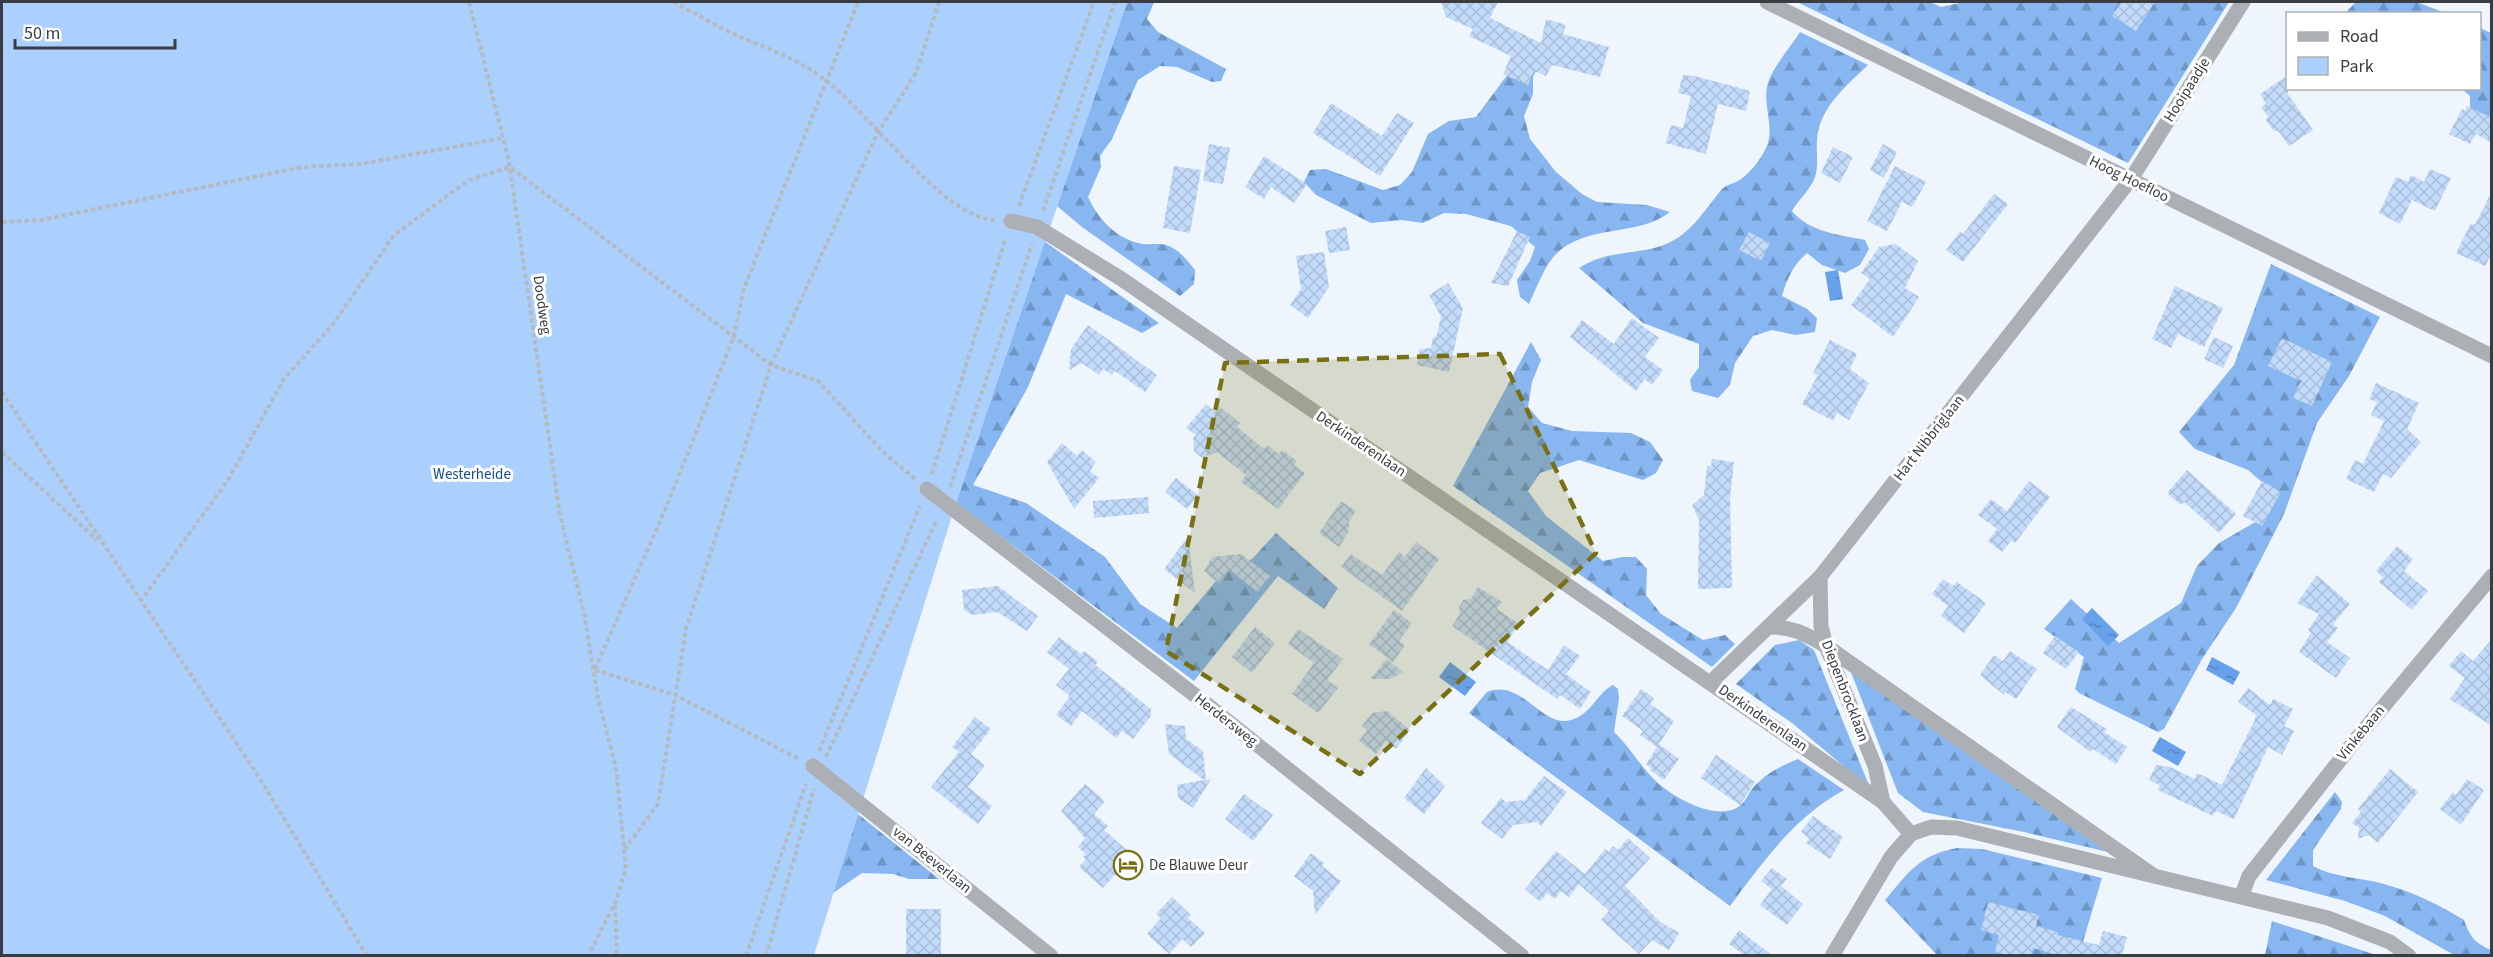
<svg xmlns="http://www.w3.org/2000/svg" width="2493" height="957" font-family="'Source Sans 3',sans-serif">
<style>
.forest{fill:url(#forest-firs)}
.park{fill:#acd0fe}
.water{fill:url(#water-ripples)}
.building{fill:url(#building-cross-hatch)}
.lines{fill:none;stroke-linecap:round;stroke-linejoin:round}
.path{stroke:#b4bac1;stroke-width:4;stroke-dasharray:4.5 3;stroke-linecap:butt}
.minor{stroke:#acb0b4;stroke-width:15}
.marked{fill:#787011;fill-opacity:0.2;stroke:#787011;stroke-width:4.5;stroke-dasharray:12 8;stroke-linejoin:round}
.labels{text-anchor:middle;dominant-baseline:central;stroke-width:6;stroke-linejoin:round;paint-order:stroke}
.street-label{font-size:15px;fill:#393d41;stroke:#fff}
.park-label{font-size:15px;fill:#134f90;stroke:#fff}
.poi-label{font-size:15px;fill:#393d41;stroke:#fff;text-anchor:start}
</style>
<defs>
<pattern id="forest-firs" width="22" height="20" patternUnits="userSpaceOnUse" patternTransform="scale(1.5)"><rect width="22" height="20" fill="#87b6f0"/><path d="M5 1l3.5 6h-7zM16 11l3.5 6h-7z" fill="#6f95c4"/></pattern>
<pattern id="water-ripples" width="26" height="14" patternUnits="userSpaceOnUse" patternTransform="scale(1.5)"><rect width="26" height="14" fill="#66a1e9"/><path d="M2 4q2-2 4 0t4 0M15 11q2-2 4 0t4 0" fill="none" stroke="#5584be"/></pattern>
<pattern id="building-cross-hatch" width="8" height="8" patternUnits="userSpaceOnUse" patternTransform="scale(1.5)"><rect width="8" height="8" fill="#c3dbfa"/><path d="M0 0l8 8M0 8l8-8" fill="none" stroke="#a8bdd8"/></pattern>
</defs>
<rect width="100%" height="100%" fill="#eef5fd"/>
<!-- forest -->
<path class="forest" d="M 1127,2 L 1154,2 L 1147,19 L 1158,32 L 1226,69 L 1221,81 L 1212,82 L 1177,67 L 1160,66 L 1138,80 L 1112,139 L 1100,156 L 1101,167 L 1088,197 C 1098,219 1117,240 1143,244 C 1150,245 1159,243 1166,245 C 1179,249 1187,260 1195,270 L 1194,284 L 1180,296 L 1082,227 L 1057,206 Z
M 1797,2 L 1930,2 L 1941,7 L 1964,2 L 2229,2 L 2128,163 Z
M 2356,2 L 2417,2 L 2445,13 L 2345,13 Z
M 2480,28 L 2491,33 L 2491,134 L 2470,111 L 2470,96 L 2462,89 L 2480,88 Z
M 1800,32 L 1868,65 C 1846,86 1819,108 1817,140 C 1816,153 1819,164 1815,177 C 1811,189 1798,200 1792,211 C 1809,232 1840,235 1865,240 L 1869,249 L 1860,265 L 1845,273 L 1822,265 L 1807,253 C 1793,265 1787,279 1782,296 L 1807,309 L 1817,318 L 1815,332 L 1796,335 L 1772,330 L 1753,336 L 1735,363 L 1730,385 L 1718,398 L 1692,391 L 1690,380 L 1699,367 L 1699,344 L 1643,323 L 1579,268 C 1606,251 1629,255 1658,247 C 1689,238 1703,212 1722,189 C 1726,185 1732,184 1738,181 C 1749,174 1759,162 1765,150 C 1776,131 1763,107 1767,87 C 1770,70 1791,47 1800,32 Z
M 1514,66 L 1538,66 L 1533,77 L 1533,94 L 1524,116 L 1530,139 L 1556,172 L 1582,194 L 1597,202 L 1647,205 L 1670,212 C 1636,238 1586,223 1555,255 C 1544,267 1536,289 1529,304 L 1520,297 L 1517,280 L 1530,261 L 1535,247 L 1511,226 L 1466,214 L 1444,213 L 1423,223 L 1402,220 L 1371,223 L 1316,195 L 1304,182 L 1310,170 L 1326,169 L 1383,190 L 1400,185 L 1412,172 L 1428,134 L 1449,121 L 1476,117 Z
M 1044,241 L 1159,323 L 1142,333 L 1066,294 L 1028,387 L 973,485 L 1026,503 L 1105,557 L 1140,604 L 1177,628 L 1224,571 L 1252,559 L 1276,533 L 1338,588 L 1324,609 L 1278,576 L 1194,681 L 956,503 Z
M 2271,264 L 2380,317 L 2349,376 L 2317,423 L 2284,514 L 2236,608 L 2202,659 L 2164,729 L 2158,732 L 2079,693 L 2075,689 L 2084,657 L 2044,629 L 2071,599 L 2119,643 L 2181,603 L 2197,566 L 2219,543 L 2257,521 L 2263,483 L 2248,470 L 2195,449 L 2179,432 L 2234,365 Z
M 1531,342 L 1541,360 L 1532,382 L 1528,407 L 1542,423 L 1572,431 L 1631,433 L 1650,442 L 1663,460 L 1656,473 L 1643,480 L 1579,460 L 1540,473 L 1528,491 L 1546,516 L 1603,561 L 1622,557 L 1636,557 L 1647,569 L 1646,595 L 1661,614 L 1703,640 L 1725,635 L 1735,644 L 1712,667 L 1453,486 Z
M 1799,640 L 1814,650 L 1870,788 L 1792,723 L 1736,684 L 1775,645 Z
M 1849,667 L 2125,856 L 2024,832 L 1923,812 L 1898,793 Z
M 1613,685 L 1618,689 L 1619,699 L 1614,732 C 1631,748 1641,768 1659,784 C 1676,799 1721,824 1742,804 C 1746,800 1748,794 1752,789 C 1764,774 1781,766 1798,759 L 1844,790 C 1793,818 1764,861 1730,906 L 1469,713 L 1487,692 C 1522,678 1542,729 1571,720 C 1592,714 1596,694 1613,685 Z
M 823,786 L 939,879 L 909,879 L 893,874 L 862,873 L 833,893 L 772,956 Z
M 2335,792 L 2342,802 L 2341,809 L 2313,850 L 2313,866 C 2335,878 2360,877 2384,884 C 2413,892 2438,904 2464,920 C 2470,937 2475,943 2491,950 L 2491,955 L 2454,955 L 2385,916 L 2345,901 L 2266,880 Z
M 1957,848 L 1982,849 L 2102,878 L 2079,955 L 1937,955 L 1885,900 C 1909,872 1919,855 1957,848 Z
M 2272,921 L 2376,955 L 2265,955 Z"/>
<!-- park -->
<path class="park" d="M 2,2 L 1127,2 L 956,503 L 814,955 L 2,956 Z"/>
<!-- water -->
<path class="water" d="M 1838,270 L 1843,299 L 1830,301 L 1825,272 Z
M 2092,608 L 2119,635 L 2108,646 L 2082,619 Z
M 2212,657 L 2240,672 L 2233,685 L 2206,670 Z
M 1450,662 L 1476,682 L 1465,696 L 1439,677 Z
M 2160,737 L 2186,752 L 2178,766 L 2152,751 Z"/>
<!-- building -->
<path class="building" d="M 1441,2 L 1498,2 L 1490,18 L 1541,43 L 1546,19 L 1566,25 L 1563,34 L 1609,47 L 1600,77 L 1552,65 L 1546,76 L 1534,71 L 1528,85 L 1503,74 L 1511,56 L 1469,36 L 1473,29 L 1446,17 Z
M 2121,2 L 2155,2 L 2136,31 L 2112,16 Z
M 1683,75 L 1695,76 L 1750,91 L 1746,111 L 1718,104 L 1706,154 L 1666,143 L 1671,125 L 1683,128 L 1691,96 L 1678,93 Z
M 2288,75 L 2288,94 L 2313,130 L 2289,146 L 2278,131 L 2274,131 L 2266,121 L 2268,116 L 2261,107 L 2266,104 L 2260,94 Z
M 1331,103 L 1382,136 L 1397,113 L 1414,123 L 1380,176 L 1313,133 Z
M 2467,106 L 2492,118 L 2492,143 L 2476,134 L 2470,144 L 2449,134 L 2462,109 L 2465,111 Z
M 1209,144 L 1230,148 L 1223,184 L 1203,181 Z
M 1883,144 L 1897,152 L 1884,178 L 1870,170 Z
M 1833,147 L 1853,157 L 1840,183 L 1821,173 Z
M 1264,156 L 1307,184 L 1294,203 L 1271,187 L 1264,199 L 1245,187 Z
M 1174,166 L 1201,170 L 1190,233 L 1163,228 Z
M 1895,166 L 1926,182 L 1912,207 L 1902,202 L 1887,231 L 1867,221 Z
M 2430,169 L 2451,178 L 2435,211 L 2412,200 L 2400,224 L 2379,213 L 2396,177 L 2408,182 L 2411,175 L 2424,182 Z
M 2492,191 L 2492,253 L 2485,266 L 2456,253 L 2471,223 L 2475,225 Z
M 1994,194 L 2008,204 L 1963,262 L 1946,250 L 1960,232 L 1963,234 Z
M 1346,227 L 1350,250 L 1329,253 L 1325,231 Z
M 1517,231 L 1530,237 L 1508,286 L 1491,283 Z
M 1749,232 L 1770,243 L 1761,261 L 1739,250 Z
M 1896,244 L 1918,261 L 1905,288 L 1919,297 L 1893,337 L 1851,305 L 1870,279 L 1861,273 L 1879,247 Z
M 1324,252 L 1329,287 L 1308,318 L 1290,305 L 1301,289 L 1296,256 Z
M 1448,283 L 1463,308 L 1449,372 L 1417,365 L 1420,349 L 1431,348 L 1433,338 L 1437,335 L 1441,316 L 1429,295 Z
M 2175,286 L 2223,308 L 2204,347 L 2178,334 L 2171,348 L 2152,339 Z
M 1632,318 L 1659,338 L 1645,357 L 1663,370 L 1652,385 L 1645,379 L 1636,391 L 1570,337 L 1582,320 L 1614,344 Z
M 1088,325 L 1157,375 L 1145,392 L 1115,371 L 1112,375 L 1103,369 L 1099,375 L 1082,363 L 1069,370 L 1071,349 Z
M 2214,337 L 2233,346 L 2223,368 L 2204,359 Z
M 2282,338 L 2332,362 L 2312,406 L 2293,398 L 2301,381 L 2268,366 Z
M 1830,340 L 1857,354 L 1850,369 L 1869,383 L 1849,420 L 1837,413 L 1833,421 L 1802,404 L 1818,375 L 1813,373 Z
M 2376,383 L 2419,403 L 2407,429 L 2421,442 L 2391,478 L 2383,474 L 2374,492 L 2346,479 L 2355,460 L 2363,464 L 2384,421 L 2371,415 L 2377,402 L 2369,399 Z
M 1206,404 L 1216,412 L 1220,407 L 1240,423 L 1237,427 L 1264,449 L 1267,445 L 1279,454 L 1282,450 L 1297,461 L 1294,465 L 1305,473 L 1278,509 L 1241,482 L 1246,475 L 1217,452 L 1202,458 L 1194,451 L 1193,438 L 1196,435 L 1186,428 Z
M 1062,443 L 1077,456 L 1082,450 L 1096,462 L 1090,471 L 1099,478 L 1074,509 L 1047,462 Z
M 1712,459 L 1734,462 L 1730,497 L 1732,588 L 1698,589 L 1699,520 L 1692,505 L 1704,495 L 1707,466 L 1711,466 Z
M 2187,470 L 2236,514 L 2219,533 L 2184,502 L 2181,505 L 2167,493 Z
M 1176,478 L 1198,495 L 1187,509 L 1165,492 Z
M 2029,481 L 2050,497 L 2015,543 L 2012,540 L 2002,552 L 1988,541 L 1997,529 L 1978,515 L 1991,499 L 2007,511 Z
M 2262,481 L 2281,492 L 2262,526 L 2243,516 Z
M 1148,497 L 1149,513 L 1094,518 L 1093,501 Z
M 1341,501 L 1356,511 L 1348,523 L 1350,525 L 1347,530 L 1349,531 L 1339,547 L 1319,533 Z
M 1188,537 L 1195,593 L 1164,569 Z
M 1416,542 L 1439,559 L 1402,611 L 1341,567 L 1351,554 L 1382,575 L 1399,552 L 1405,557 Z
M 2397,546 L 2413,559 L 2404,571 L 2428,591 L 2412,610 L 2379,582 L 2383,577 L 2376,571 Z
M 1241,554 L 1270,576 L 1258,592 L 1229,570 L 1219,584 L 1204,571 L 1212,557 Z
M 2317,575 L 2350,604 L 2333,624 L 2338,628 L 2327,642 L 2350,658 L 2336,678 L 2299,652 L 2311,633 L 2308,630 L 2319,614 L 2297,603 Z
M 1943,579 L 1953,586 L 1957,582 L 1986,603 L 1964,633 L 1941,616 L 1948,606 L 1932,594 Z
M 998,586 L 1038,616 L 1027,631 L 997,612 L 972,615 L 964,610 L 962,590 Z
M 1478,587 L 1502,602 L 1497,609 L 1519,624 L 1507,642 L 1548,670 L 1564,645 L 1580,656 L 1566,674 L 1591,692 L 1580,709 L 1560,695 L 1557,699 L 1452,626 L 1460,614 L 1459,607 L 1463,600 L 1471,599 Z
M 1394,610 L 1412,623 L 1399,641 L 1405,645 L 1393,662 L 1369,644 Z
M 1255,627 L 1275,643 L 1252,673 L 1232,657 Z
M 1298,629 L 1343,659 L 1327,680 L 1338,688 L 1318,713 L 1292,694 L 1314,663 L 1288,644 Z
M 2055,636 L 2079,652 L 2066,669 L 2043,653 Z
M 1059,637 L 1081,654 L 1084,651 L 1098,662 L 1095,665 L 1151,709 L 1151,716 L 1133,739 L 1122,731 L 1116,738 L 1082,711 L 1071,726 L 1056,715 L 1070,696 L 1056,685 L 1069,669 L 1047,652 Z
M 2492,639 L 2492,726 L 2450,699 L 2465,678 L 2449,666 L 2461,651 L 2473,661 Z
M 2010,651 L 2037,669 L 2016,699 L 2005,692 L 2004,695 L 1980,675 L 1994,655 L 2003,661 Z
M 1387,659 L 1403,672 L 1390,679 L 1370,679 Z
M 2248,688 L 2270,705 L 2273,699 L 2293,709 L 2284,726 L 2294,731 L 2282,755 L 2268,747 L 2234,819 L 2216,811 L 2213,816 L 2158,790 L 2160,785 L 2149,780 L 2156,765 L 2170,767 L 2195,779 L 2197,773 L 2222,785 L 2254,722 L 2256,715 L 2238,702 Z
M 1641,689 L 1654,698 L 1650,704 L 1674,721 L 1657,747 L 1640,735 L 1643,731 L 1622,716 Z
M 2071,707 L 2107,729 L 2104,732 L 2127,747 L 2116,764 L 2093,749 L 2090,752 L 2057,727 Z
M 1387,711 L 1410,730 L 1396,749 L 1386,741 L 1376,754 L 1359,741 L 1367,730 L 1362,726 L 1372,713 Z
M 975,717 L 991,729 L 971,754 L 985,765 L 968,787 L 992,806 L 978,824 L 931,787 L 959,752 L 952,747 Z
M 1165,724 L 1185,726 L 1186,739 L 1203,751 L 1206,780 L 1211,779 L 1193,808 L 1178,798 L 1177,785 L 1204,780 L 1169,754 Z
M 1659,744 L 1679,759 L 1664,780 L 1650,770 L 1651,768 L 1646,764 Z
M 1716,755 L 1755,782 L 1740,805 L 1701,778 Z
M 1426,768 L 1445,786 L 1424,814 L 1404,798 Z
M 2390,769 L 2418,792 L 2378,843 L 2369,835 L 2358,839 L 2359,828 L 2352,823 L 2361,812 L 2358,809 Z
M 1544,776 L 1567,792 L 1541,826 L 1537,822 L 1513,825 L 1502,839 L 1481,823 L 1501,798 L 1506,802 L 1525,800 Z
M 2467,779 L 2484,790 L 2461,825 L 2440,809 L 2453,792 L 2456,795 Z
M 1085,784 L 1105,801 L 1094,814 L 1108,826 L 1104,830 L 1144,865 L 1131,880 L 1119,870 L 1103,888 L 1079,867 L 1086,859 L 1083,857 L 1086,854 L 1078,847 L 1085,838 L 1061,811 Z
M 1244,794 L 1273,815 L 1253,841 L 1225,819 Z
M 1813,816 L 1843,837 L 1830,859 L 1806,843 L 1809,838 L 1801,832 Z
M 1628,838 L 1650,858 L 1625,886 L 1659,921 L 1679,933 L 1669,950 L 1652,940 L 1639,954 L 1601,920 L 1609,911 L 1579,884 L 1569,897 L 1561,891 L 1555,899 L 1547,893 L 1540,902 L 1525,889 L 1556,851 L 1585,874 L 1605,849 L 1609,852 L 1613,846 L 1618,850 Z
M 1311,853 L 1324,863 L 1322,866 L 1341,881 L 1315,915 L 1313,891 L 1294,876 Z
M 1772,868 L 1787,879 L 1781,886 L 1803,904 L 1787,925 L 1760,905 L 1772,889 L 1761,881 Z
M 1172,897 L 1191,915 L 1188,918 L 1205,933 L 1191,947 L 1182,939 L 1169,954 L 1147,934 L 1161,918 L 1156,914 Z
M 1988,902 L 2039,915 L 2036,926 L 2058,932 L 2057,935 L 2099,945 L 2103,931 L 2127,937 L 2122,956 L 2061,956 L 2033,948 L 2031,956 L 2011,956 L 1995,952 L 1999,935 L 1981,930 Z
M 906,909 L 941,909 L 941,956 L 906,956 Z
M 1739,930 L 1773,956 L 1745,956 L 1729,944 Z"/>
<g class="lines">
<!-- path -->
<path class="path" d="M 469,2 L 509,162 L 560,515 L 584,613 L 598,698 L 616,768 L 626,869 L 615,903 L 588,956
M 673,2 C 695,13 716,26 738,36 C 768,49 798,59 824,79 C 867,110 944,219 995,220
M 1019,206 L 1094,2
M 1043,211 L 1115,2
M 2,222 L 41,220 L 303,167 L 360,164 L 503,138
M 2,392 L 259,777 L 367,956
M 2,452 L 97,540
M 932,474 L 1006,237
M 915,479 L 883,452 L 818,381 L 771,365 L 878,132 L 916,73 L 939,2
M 950,487 L 1032,244
M 140,602 L 228,480 L 284,379 L 334,323 L 394,235 L 469,180 L 510,167 L 771,365 L 686,629 L 658,804 L 624,850
M 595,669 L 668,503 L 734,336 L 744,288 L 858,2
M 595,670 L 675,695 L 799,759
M 819,751 L 920,506
M 826,757 L 937,519
M 615,905 L 617,956
M 746,956 L 806,784
M 766,956 L 814,789"/>
<!-- minor -->
<path class="minor" d="M 1767,2 L 2492,356
M 1011,221 L 1037,227 L 1120,278 L 1883,802 L 1911,834 L 1931,827 L 1957,828 L 2154,876 L 1826,646 C 1806,634 1791,626 1768,627
M 927,489 L 1205,703 L 1522,956
M 1820,577 L 1821,626 L 1826,646 L 1875,766 L 1883,802
M 1711,682 L 1820,577 L 2131,179 L 2243,2
M 813,766 L 1051,956
M 2154,876 L 2328,918 L 2390,942 L 2409,956
M 2241,897 L 2249,876 L 2358,737 L 2492,576
M 1832,956 L 1891,857 L 1911,834"/>
</g>
<!-- marked area -->
<path class="marked" d="M 1500,354 L 1596,553 L 1360,774 L 1166,651 L 1225,363 Z"/>
<!-- icons -->
<defs>
<g id="hotel-ring" transform="scale(1.5)"><circle r="9.5" fill="#fff" stroke="#787011" stroke-width="1.5"/><path d="M-6-4.5h1.5V1H6V5H4.5V3h-9V5H-6ZM-4 0a1.8 1.8 0 1 1 3.6 0ZM.5 0V-2.5h3Q6-2.5 6 0Z" fill="#787011"/></g>
</defs>
<g fill-rule="evenodd">
<use href="#hotel-ring" x="1128" y="865"/>
</g>
<g class="labels">
<!-- street labels -->
<g class="street-label">
<text transform="translate(2187 90) rotate(-58)">Hooipaadje</text>
<text transform="translate(2129 179) rotate(26)">Hoog Hoefloo</text>
<text transform="translate(542 305) rotate(82)">Doodweg</text>
<text transform="translate(1929 438) rotate(-52)">Hart Nibbriglaan</text>
<text transform="translate(1361 444) rotate(34)">Derkinderenlaan</text>
<text transform="translate(1845 691) rotate(69)">Diepenbrocklaan</text>
<text transform="translate(1763 718) rotate(35)">Derkinderenlaan</text>
<text transform="translate(1226 720) rotate(38)">Herdersweg</text>
<text transform="translate(2361 733) rotate(-51)">Vinkebaan</text>
<text transform="translate(932 860) rotate(39)">van Beeverlaan</text>
</g>
<!-- park labels -->
<g class="park-label">
<text x="472" y="474">Westerheide</text>
</g>
<!-- poi labels -->
<g class="poi-label">
<text x="1149" y="865">De Blauwe Deur</text>
</g>
</g>
<!-- border -->
<rect width="2493" height="957" fill="none" stroke="#393d41" stroke-width="6"/>
<!-- legend -->
<rect x="2286" y="12" width="195" height="78" fill="#ffffff" stroke="#b0b1b3" stroke-width="1.5"/>
<rect x="2298" y="32" width="30" height="9" fill="#acb0b4" stroke="#b0b1b3" stroke-width="1.5"/>
<text x="2340" y="42" font-size="18" fill="#393d41">Road</text>
<rect x="2298" y="57" width="30" height="18" fill="#acd0fe" stroke="#b0b1b3" stroke-width="1.5"/>
<text x="2340" y="72" font-size="18" fill="#393d41">Park</text>
<!-- scale -->
<path d="M15 39v9h160v-9" fill="none" stroke="#393d41" stroke-width="3"/>
<text x="24" y="39" font-size="18" fill="#393d41" stroke="#ffffff" stroke-width="4.5" paint-order="stroke">50 m</text>
</svg>
